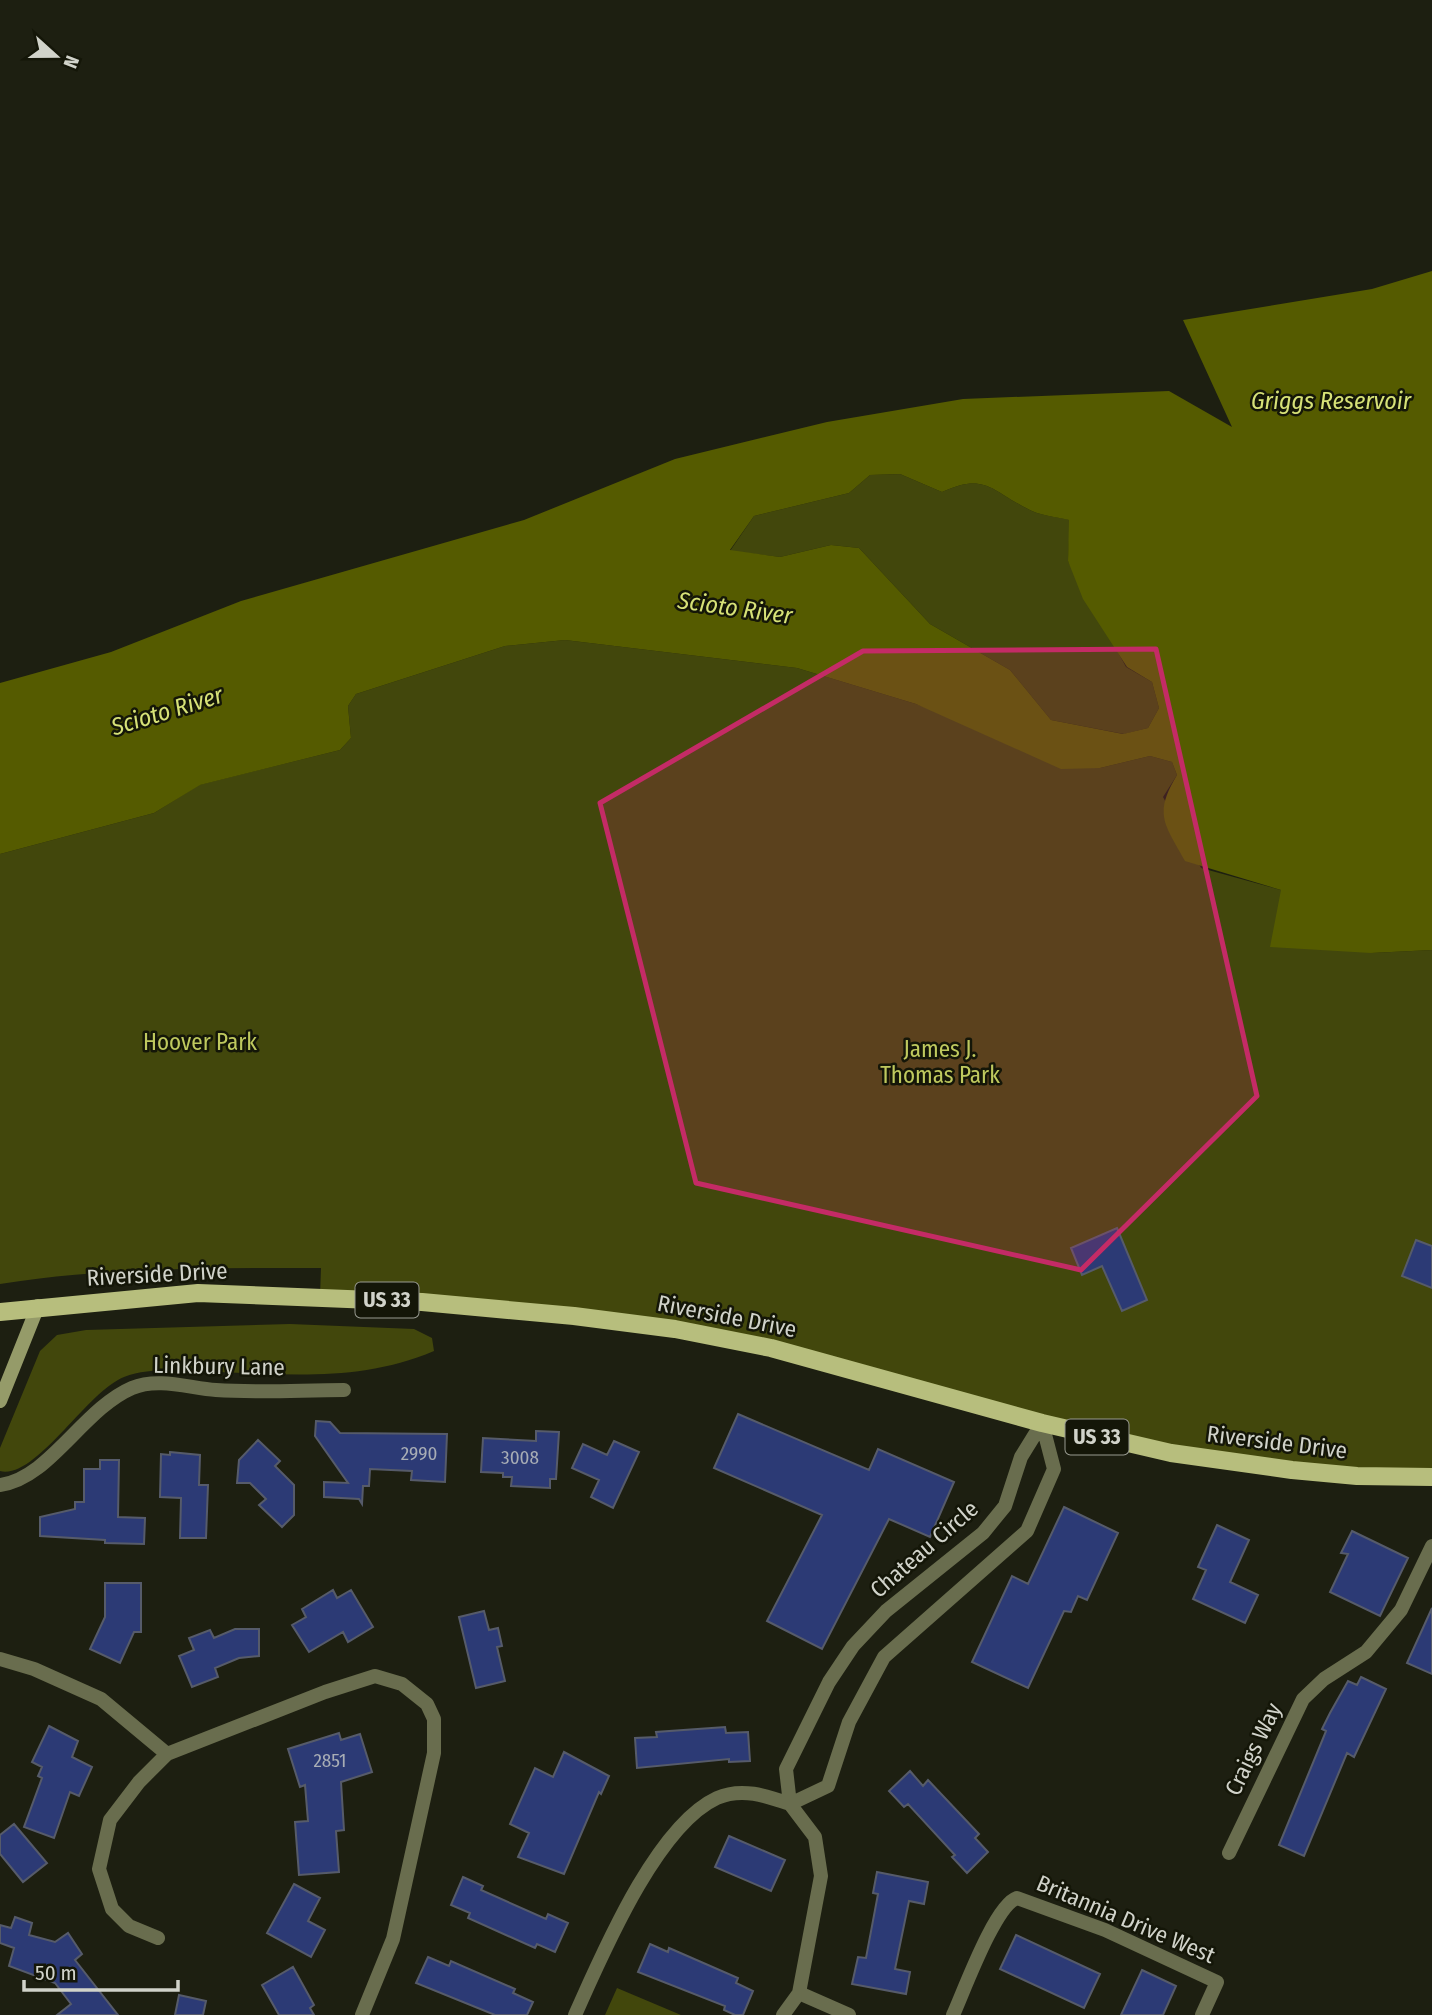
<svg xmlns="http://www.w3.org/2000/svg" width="1432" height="2015" font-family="'Fira Sans Condensed',sans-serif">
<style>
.green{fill:#42470c}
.water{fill:#555b00;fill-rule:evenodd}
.building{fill:#2c3a75;stroke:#565b6a;stroke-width:2}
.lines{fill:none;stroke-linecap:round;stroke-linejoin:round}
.street{stroke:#696d4e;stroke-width:14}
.secondary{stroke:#959b69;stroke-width:14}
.primary{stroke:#b7be7d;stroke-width:18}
.marked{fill:#c42b66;fill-opacity:0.2;stroke:#c42b66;stroke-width:5;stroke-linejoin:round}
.labels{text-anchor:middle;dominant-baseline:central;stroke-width:5;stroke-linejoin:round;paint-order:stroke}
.number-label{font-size:19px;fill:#a8adb5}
.shield{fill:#141608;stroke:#989a90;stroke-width:2}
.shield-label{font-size:21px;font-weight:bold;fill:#d1d3ca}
.park-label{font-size:23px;fill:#bfc95e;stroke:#141608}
.street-label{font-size:23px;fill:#d1d3ca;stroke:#141608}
.water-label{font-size:24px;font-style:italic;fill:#d7e277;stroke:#141608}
</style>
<rect width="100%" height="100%" fill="#1d1f11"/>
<!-- green -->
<path class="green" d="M 900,474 L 942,492 C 987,471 993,493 1032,511 C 1043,516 1058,517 1070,520 L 1068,561 L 1126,667 L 1152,682 L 1159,708 L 1148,728 L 1124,734 L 1051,720 L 1010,670 L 930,624 L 859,548 L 831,545 L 780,557 L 730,551 L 754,516 L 849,493 L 870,475 Z
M 565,640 L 797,668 L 916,704 L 1100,768 L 1150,756 L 1172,762 L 1177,775 L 1163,797 L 1201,868 L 1281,890 L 1371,953 L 1432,950 L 1432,1477 L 1199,1458 L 675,1329 L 320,1297 L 321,1268 C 213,1268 107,1267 0,1284 L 0,854 L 154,813 L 199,785 L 340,750 L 351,738 L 348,706 L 356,694 L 505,646 Z
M 290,1324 L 414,1329 L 432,1338 L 434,1351 C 363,1381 294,1375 219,1372 C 189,1371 153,1366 124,1377 C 86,1392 36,1480 0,1471 L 0,1448 L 40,1351 L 57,1335 L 86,1330 Z
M 617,1988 L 681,2015 L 605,2015 Z"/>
<!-- water -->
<path class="water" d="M 1432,271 L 1432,950 L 1371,953 L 1270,947 L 1281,890 L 1185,861 C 1165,824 1153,815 1177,775 L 1172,762 L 1150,756 L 1100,768 L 1061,769 L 916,704 L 797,668 L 565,640 L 505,646 L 356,694 L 348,706 L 351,738 L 340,750 L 200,785 L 154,813 L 0,854 L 0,683 L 111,652 L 241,601 L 524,520 L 675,459 L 827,422 L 963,399 L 1169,391 L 1232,427 L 1183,320 L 1372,289 ZM 900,474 L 942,492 C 987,471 993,493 1032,511 C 1043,516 1057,517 1069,520 L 1068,561 L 1083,599 L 1127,667 L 1152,682 L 1159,708 L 1148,728 L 1123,734 L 1051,720 L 1010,670 L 930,624 L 859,548 L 831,545 L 780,557 L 730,550 L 754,516 L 849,493 L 870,475 Z"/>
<!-- building -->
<path class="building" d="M 1117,1228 L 1147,1300 L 1122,1311 L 1102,1266 L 1082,1275 L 1071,1248 Z
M 1416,1240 L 1432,1246 L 1432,1288 L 1402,1276 Z
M 738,1414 L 869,1470 L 878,1449 L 954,1482 L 930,1537 L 889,1519 L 822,1649 L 767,1621 L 822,1515 L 714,1468 Z
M 316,1421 L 330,1422 L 340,1433 L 447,1434 L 445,1482 L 411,1480 L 412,1471 L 370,1469 L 369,1486 L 363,1486 L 362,1504 L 359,1499 L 324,1497 L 324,1482 L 348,1483 L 315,1436 Z
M 536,1431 L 559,1432 L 556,1479 L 550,1479 L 550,1488 L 511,1486 L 512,1477 L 503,1477 L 503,1473 L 481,1472 L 483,1438 L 536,1441 Z
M 258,1440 L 280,1461 L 275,1466 L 294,1485 L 294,1515 L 282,1527 L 259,1505 L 266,1499 L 250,1483 L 237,1483 L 239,1460 Z
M 614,1441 L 639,1452 L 613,1508 L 591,1497 L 599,1480 L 572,1468 L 583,1444 L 607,1455 Z
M 170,1452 L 200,1455 L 199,1485 L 208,1485 L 206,1538 L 180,1538 L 181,1498 L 160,1497 L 161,1454 L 170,1455 Z
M 100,1460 L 119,1460 L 118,1517 L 145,1518 L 144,1544 L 105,1543 L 105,1540 L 40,1536 L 40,1517 L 75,1509 L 75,1502 L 84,1502 L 84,1469 L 100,1469 Z
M 1064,1507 L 1118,1533 L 1087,1600 L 1078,1596 L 1071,1612 L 1064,1611 L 1028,1688 L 972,1662 L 1012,1576 L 1028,1584 Z
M 1217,1525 L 1249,1540 L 1230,1582 L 1258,1595 L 1245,1623 L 1193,1599 L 1206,1570 L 1198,1567 Z
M 1352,1531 L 1408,1558 L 1380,1616 L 1330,1592 L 1348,1554 L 1341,1553 Z
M 105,1583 L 141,1583 L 141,1632 L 134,1632 L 120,1663 L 90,1649 L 105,1617 Z
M 333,1590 L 337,1598 L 351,1590 L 373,1627 L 348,1642 L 343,1632 L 309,1652 L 292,1625 L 306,1617 L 302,1609 Z
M 1432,1608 L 1432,1674 L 1407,1663 Z
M 484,1611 L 489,1630 L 498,1628 L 502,1646 L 497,1647 L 505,1681 L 476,1688 L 459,1617 Z
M 235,1629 L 259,1629 L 259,1656 L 239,1658 L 215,1668 L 218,1677 L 192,1687 L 179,1656 L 194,1650 L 189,1638 L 210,1630 L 214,1638 Z
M 1361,1677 L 1386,1689 L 1354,1757 L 1347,1753 L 1304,1856 L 1279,1845 L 1322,1741 L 1326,1731 L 1322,1729 L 1330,1713 L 1348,1681 L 1357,1685 Z
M 49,1726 L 78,1741 L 72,1757 L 92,1767 L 79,1796 L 70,1792 L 54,1838 L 24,1827 L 42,1778 L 38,1776 L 42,1767 L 32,1762 Z
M 725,1727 L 726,1733 L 748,1732 L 750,1761 L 729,1762 L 729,1759 L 637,1768 L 635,1738 L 657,1737 L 656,1732 Z
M 339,1733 L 341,1740 L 360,1734 L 372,1772 L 341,1782 L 344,1830 L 336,1831 L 339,1872 L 299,1875 L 295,1822 L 308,1821 L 305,1785 L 300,1787 L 288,1749 Z
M 564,1752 L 609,1776 L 601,1794 L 599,1792 L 564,1874 L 518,1857 L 529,1833 L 510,1824 L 535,1768 L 553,1777 Z
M 910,1771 L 923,1786 L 928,1780 L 979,1834 L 975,1838 L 988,1852 L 967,1873 L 952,1857 L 955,1855 L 908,1804 L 904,1807 L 889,1791 Z
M 14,1824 L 47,1863 L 23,1882 L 0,1854 L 0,1835 Z
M 729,1836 L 785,1860 L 771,1891 L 715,1867 Z
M 877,1872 L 928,1882 L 924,1904 L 909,1901 L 895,1969 L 910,1972 L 906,1994 L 852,1984 L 858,1957 L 866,1958 L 878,1894 L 873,1893 Z
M 463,1877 L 483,1886 L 481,1890 L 546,1919 L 548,1914 L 568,1923 L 555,1952 L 537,1944 L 535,1948 L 468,1918 L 470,1913 L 451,1905 Z
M 294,1884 L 320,1898 L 308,1921 L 325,1930 L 311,1957 L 267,1933 Z
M 15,1917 L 32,1923 L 29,1935 L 55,1942 L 68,1933 L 82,1954 L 75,1960 L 118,2015 L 57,2015 L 71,2004 L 55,1983 L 9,1966 L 14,1948 L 0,1943 L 0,1925 L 11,1928 Z
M 1016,1935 L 1100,1974 L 1084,2008 L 1000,1969 Z
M 650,1944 L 668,1952 L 669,1948 L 738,1978 L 736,1983 L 753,1991 L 743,2015 L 735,2015 L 724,2010 L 725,2006 L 638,1972 Z
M 428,1957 L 449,1966 L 451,1961 L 515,1989 L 513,1993 L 533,2002 L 527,2015 L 495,2015 L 416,1983 Z
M 293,1967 L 314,2005 L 310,2008 L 314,2015 L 279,2015 L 262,1985 Z
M 1142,1970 L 1176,1986 L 1163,2015 L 1121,2015 Z
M 179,1995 L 206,2001 L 203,2015 L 175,2015 Z"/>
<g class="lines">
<!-- street -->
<path class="street" d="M 0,1485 C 49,1479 83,1409 132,1388 C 158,1377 189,1388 216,1390 C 258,1393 302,1390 344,1390
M 0,1659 L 34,1669 L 101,1699 L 167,1754
M 790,1804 L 828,1786 L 849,1722 L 884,1657 L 1027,1531 L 1054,1469 L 1042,1423
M 1229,1853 L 1303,1699 L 1324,1679 L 1366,1652 L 1401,1610 L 1432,1546
M 158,1938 L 129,1926 L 112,1909 L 99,1869 L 110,1820 L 139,1782 L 167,1754 L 325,1692 L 375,1676 L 402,1684 L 427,1704 L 434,1719 L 434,1753 L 393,1939 L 362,2015
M 799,1993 L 849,2015
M 575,2015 C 602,1955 656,1826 717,1798 C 742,1787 767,1796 790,1804
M 783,2015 L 799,1993 L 821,1876 L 815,1837 L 790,1804 L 786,1769 L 829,1682 L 853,1646 L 886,1611 L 983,1533 L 1005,1506 L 1021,1457 L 1042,1423
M 953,2015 C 964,1991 995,1905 1017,1898 L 1105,1930 L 1217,1982 L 1202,2015"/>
<!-- secondary -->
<path class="secondary" d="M 0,1401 L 38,1306"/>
<!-- primary -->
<path class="primary" d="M 0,1312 L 198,1293 L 422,1302 L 574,1316 L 675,1329 L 771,1348 L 1042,1423 L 1171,1453 L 1292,1470 L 1357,1476 L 1432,1477"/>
</g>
<!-- marked area -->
<path class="marked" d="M 1156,649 L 1257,1096 L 1081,1270 L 696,1183 L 600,803 L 863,651 Z"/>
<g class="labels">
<!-- number labels -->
<g class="number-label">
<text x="419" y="1453">2990</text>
<text x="520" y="1457">3008</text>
<text x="330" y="1760">2851</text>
</g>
<!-- shield labels -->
<g class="shield">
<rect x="355.5" y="1282.5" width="63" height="35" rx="5"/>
<rect x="1065.5" y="1419.5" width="63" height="35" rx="5"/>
</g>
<g class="shield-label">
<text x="387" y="1300">US 33</text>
<text x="1097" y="1437">US 33</text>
</g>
<!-- park labels -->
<g class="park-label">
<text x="200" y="1042">Hoover Park</text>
<text x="940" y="1049">James J.<tspan x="940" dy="26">Thomas Park</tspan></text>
</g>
<!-- street labels -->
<g class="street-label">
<text transform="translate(157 1274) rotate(-3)">Riverside Drive</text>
<text transform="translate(727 1316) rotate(11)">Riverside Drive</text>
<text transform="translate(219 1366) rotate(1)">Linkbury Lane</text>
<text transform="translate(1277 1442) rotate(7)">Riverside Drive</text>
<text transform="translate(924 1549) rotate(-41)">Chateau Circle</text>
<text transform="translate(1253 1749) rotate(-64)">Craigs Way</text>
<text transform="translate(1126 1919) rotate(23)">Britannia Drive West</text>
</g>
<!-- water labels -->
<g class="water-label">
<text x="1331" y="401">Griggs Reservoir</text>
<text transform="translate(735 608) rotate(8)">Scioto River</text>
<text transform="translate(167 711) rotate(-17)">Scioto River</text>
</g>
</g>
<!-- north arrow -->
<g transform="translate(56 56) rotate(111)" stroke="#141608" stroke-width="5" paint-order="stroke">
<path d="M0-5L12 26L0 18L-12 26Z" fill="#d1d3ca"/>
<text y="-10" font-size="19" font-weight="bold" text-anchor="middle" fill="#d1d3ca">N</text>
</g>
<!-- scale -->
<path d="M24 1980v10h154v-10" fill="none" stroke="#d1d3ca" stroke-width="3.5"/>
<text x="35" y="1980" font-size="21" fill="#d1d3ca" stroke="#141608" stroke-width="5" paint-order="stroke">50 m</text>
</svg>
